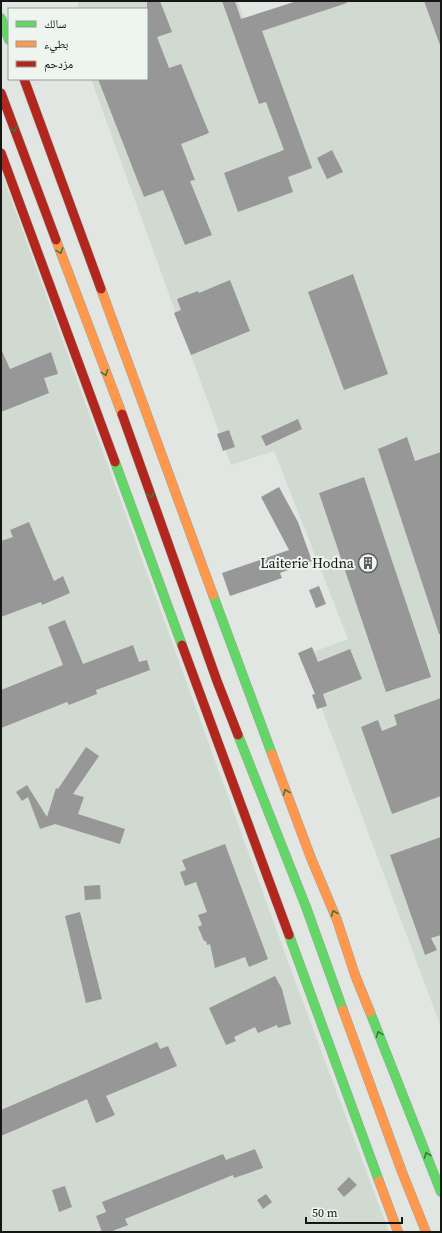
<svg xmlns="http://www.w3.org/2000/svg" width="442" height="1233" font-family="'Source Serif 4','Noto Naskh Arabic',serif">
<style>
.built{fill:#d1dad1}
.building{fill:#979797}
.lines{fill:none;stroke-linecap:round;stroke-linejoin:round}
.fast-casing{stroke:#9fa29f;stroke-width:10}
.slow-casing{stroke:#9fa29f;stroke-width:10}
.jam-casing{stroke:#9fa29f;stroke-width:10}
.fast{stroke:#63d668;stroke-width:9}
.slow{stroke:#ff974d;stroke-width:9}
.jam{stroke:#b3261e;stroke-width:9}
.oneway{stroke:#3c763e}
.labels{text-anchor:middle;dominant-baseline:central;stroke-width:4;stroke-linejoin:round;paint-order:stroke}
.poi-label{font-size:14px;fill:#141714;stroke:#eef5ee;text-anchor:end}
</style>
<rect width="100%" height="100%" fill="#e2e6e2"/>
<!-- built -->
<path class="built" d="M 77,1 L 238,1 L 246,25 L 323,1 L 441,1 L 441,1027 L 302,656 L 348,639 L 274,451 L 231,465 L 91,79 L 147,79 L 147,9 L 79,9 Z
M 1,171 L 294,978 L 389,1232 L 1,1232 Z"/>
<!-- building -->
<path class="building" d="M 147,1 L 160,1 L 172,32 L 157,37 L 169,68 L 181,64 L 209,133 L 181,144 L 195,180 L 190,181 L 212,235 L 185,245 L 163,190 L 144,197 L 98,79 L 147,79 Z
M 222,1 L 235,1 L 241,19 L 297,1 L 346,1 L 347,3 L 262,31 L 312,168 L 288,177 L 293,192 L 238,212 L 224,173 L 284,150 L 266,102 L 259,104 Z
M 424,1 L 441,1 L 441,45 L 440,45 Z
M 332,150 L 343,172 L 327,179 L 317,158 Z
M 353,274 L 388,374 L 344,390 L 308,292 Z
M 230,280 L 250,331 L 191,355 L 174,313 L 181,310 L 177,299 L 198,291 L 199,293 Z
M 1,349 L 10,369 L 51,352 L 58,374 L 44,378 L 49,393 L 1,412 Z
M 298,419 L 302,429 L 266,446 L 261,436 Z
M 229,430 L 235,447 L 223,451 L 217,434 Z
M 407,437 L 415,461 L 441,452 L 441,634 L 439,634 L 378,449 Z
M 364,477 L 431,677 L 386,692 L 319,493 Z
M 279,487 L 298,522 L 312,561 L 280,573 L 282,578 L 230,596 L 222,573 L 289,550 L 261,497 Z
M 29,522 L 54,581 L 63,576 L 70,593 L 42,605 L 41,602 L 1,617 L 1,541 L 13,537 L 10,530 Z
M 319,586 L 326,604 L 316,608 L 309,590 Z
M 65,620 L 83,664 L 133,645 L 139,662 L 147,660 L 150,670 L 96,690 L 97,694 L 69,705 L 67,702 L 1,728 L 1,690 L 63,665 L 48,627 Z
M 312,647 L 318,662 L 350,649 L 362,679 L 323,694 L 327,706 L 317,709 L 312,695 L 315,694 L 298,653 Z
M 441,698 L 441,796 L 392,814 L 361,727 L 378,720 L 382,731 L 397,725 L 394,715 Z
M 86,747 L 99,756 L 73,794 L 84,797 L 78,814 L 125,829 L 120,844 L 55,824 L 40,829 L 28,797 L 22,801 L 16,792 L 27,785 L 47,817 L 56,788 L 58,789 Z
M 441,837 L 441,935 L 431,938 L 437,950 L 425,955 L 390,855 Z
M 225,844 L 268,959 L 249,967 L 245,957 L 215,968 L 210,944 L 207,945 L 206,941 L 204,941 L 198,927 L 202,925 L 198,915 L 207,912 L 196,882 L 185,886 L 180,872 L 186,870 L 182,860 Z
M 100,885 L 101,899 L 85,900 L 84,886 Z
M 80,912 L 102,999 L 86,1003 L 65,916 Z
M 275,976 L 282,989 L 291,1024 L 278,1028 L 277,1025 L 258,1033 L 255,1027 L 234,1037 L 236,1041 L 226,1045 L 209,1008 Z
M 157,1042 L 160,1049 L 168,1046 L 177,1066 L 106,1096 L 115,1115 L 96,1123 L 87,1099 L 1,1136 L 1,1110 Z
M 255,1149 L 263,1168 L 234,1178 L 233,1175 L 125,1219 L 128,1225 L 110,1232 L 102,1232 L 96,1216 L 106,1212 L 102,1202 L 223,1154 L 226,1160 Z
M 349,1177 L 357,1185 L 344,1197 L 337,1189 Z
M 65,1186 L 72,1207 L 59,1212 L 52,1190 Z
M 266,1194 L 272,1202 L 263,1209 L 257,1200 Z"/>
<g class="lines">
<!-- fast casing -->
<g class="fast-casing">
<path id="fast" d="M 1,18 L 9,40
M 115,462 L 182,645
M 213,595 L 272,754
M 238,735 L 306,907 L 343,1010
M 289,935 L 379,1181
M 370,1012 L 441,1192"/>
</g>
<!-- slow casing -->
<g class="slow-casing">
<path id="slow" d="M 56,240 L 122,414
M 101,289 L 213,595
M 272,754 L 311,858 L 337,920 L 355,975 L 370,1012
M 343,1010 L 402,1172 L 426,1232
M 379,1181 L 398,1232"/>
</g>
<!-- jam casing -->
<g class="jam-casing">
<path id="jam" d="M 24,79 L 101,289
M 1,93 L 56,240
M 1,153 L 115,462
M 122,414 L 217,681 L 238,735
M 182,645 L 289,935"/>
</g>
<!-- fast -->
<use href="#fast" class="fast"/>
<!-- slow -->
<use href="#slow" class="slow"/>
<!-- jam -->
<use href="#jam" class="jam"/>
</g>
<!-- one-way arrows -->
<defs><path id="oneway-chevron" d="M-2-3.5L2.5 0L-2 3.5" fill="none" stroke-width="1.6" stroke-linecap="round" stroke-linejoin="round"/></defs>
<g class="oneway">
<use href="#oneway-chevron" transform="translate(14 129) rotate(70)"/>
<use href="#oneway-chevron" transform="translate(60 251) rotate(70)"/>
<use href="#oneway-chevron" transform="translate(105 373) rotate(69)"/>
<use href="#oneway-chevron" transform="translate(151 495) rotate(71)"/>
<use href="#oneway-chevron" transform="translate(286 792) rotate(-111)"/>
<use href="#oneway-chevron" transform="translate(334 913) rotate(-113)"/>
<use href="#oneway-chevron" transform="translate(379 1034) rotate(-111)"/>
<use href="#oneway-chevron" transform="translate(427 1155) rotate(-111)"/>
</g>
<!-- icons -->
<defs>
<g id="building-ring" transform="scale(1)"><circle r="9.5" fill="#eef5ee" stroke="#5c5f5c" stroke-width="1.5"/><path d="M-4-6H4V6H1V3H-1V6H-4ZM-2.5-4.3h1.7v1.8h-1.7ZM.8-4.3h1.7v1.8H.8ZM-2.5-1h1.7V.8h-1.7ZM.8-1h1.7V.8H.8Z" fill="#5c5f5c"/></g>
</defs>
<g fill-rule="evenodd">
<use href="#building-ring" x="368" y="563"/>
</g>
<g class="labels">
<!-- poi labels -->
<g class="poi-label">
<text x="354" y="563">Laiterie Hodna</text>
</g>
</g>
<!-- border -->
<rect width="442" height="1233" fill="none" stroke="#141714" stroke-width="4"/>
<!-- legend -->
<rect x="8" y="8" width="140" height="72" fill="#eef5ee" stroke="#979c97"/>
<rect x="16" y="21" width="20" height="6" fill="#63d668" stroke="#979c97"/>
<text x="44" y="28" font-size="12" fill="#141714">سالك</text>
<rect x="16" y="41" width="20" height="6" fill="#ff974d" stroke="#979c97"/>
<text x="44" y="48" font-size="12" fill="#141714">بطيء</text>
<rect x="16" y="61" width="20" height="6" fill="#b3261e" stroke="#979c97"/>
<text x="44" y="68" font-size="12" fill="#141714">مزدحم</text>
<!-- scale -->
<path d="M306 1217v6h96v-6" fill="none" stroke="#141714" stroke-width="2"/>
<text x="312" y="1217" font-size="12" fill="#141714" stroke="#eef5ee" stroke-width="3" paint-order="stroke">50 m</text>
</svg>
